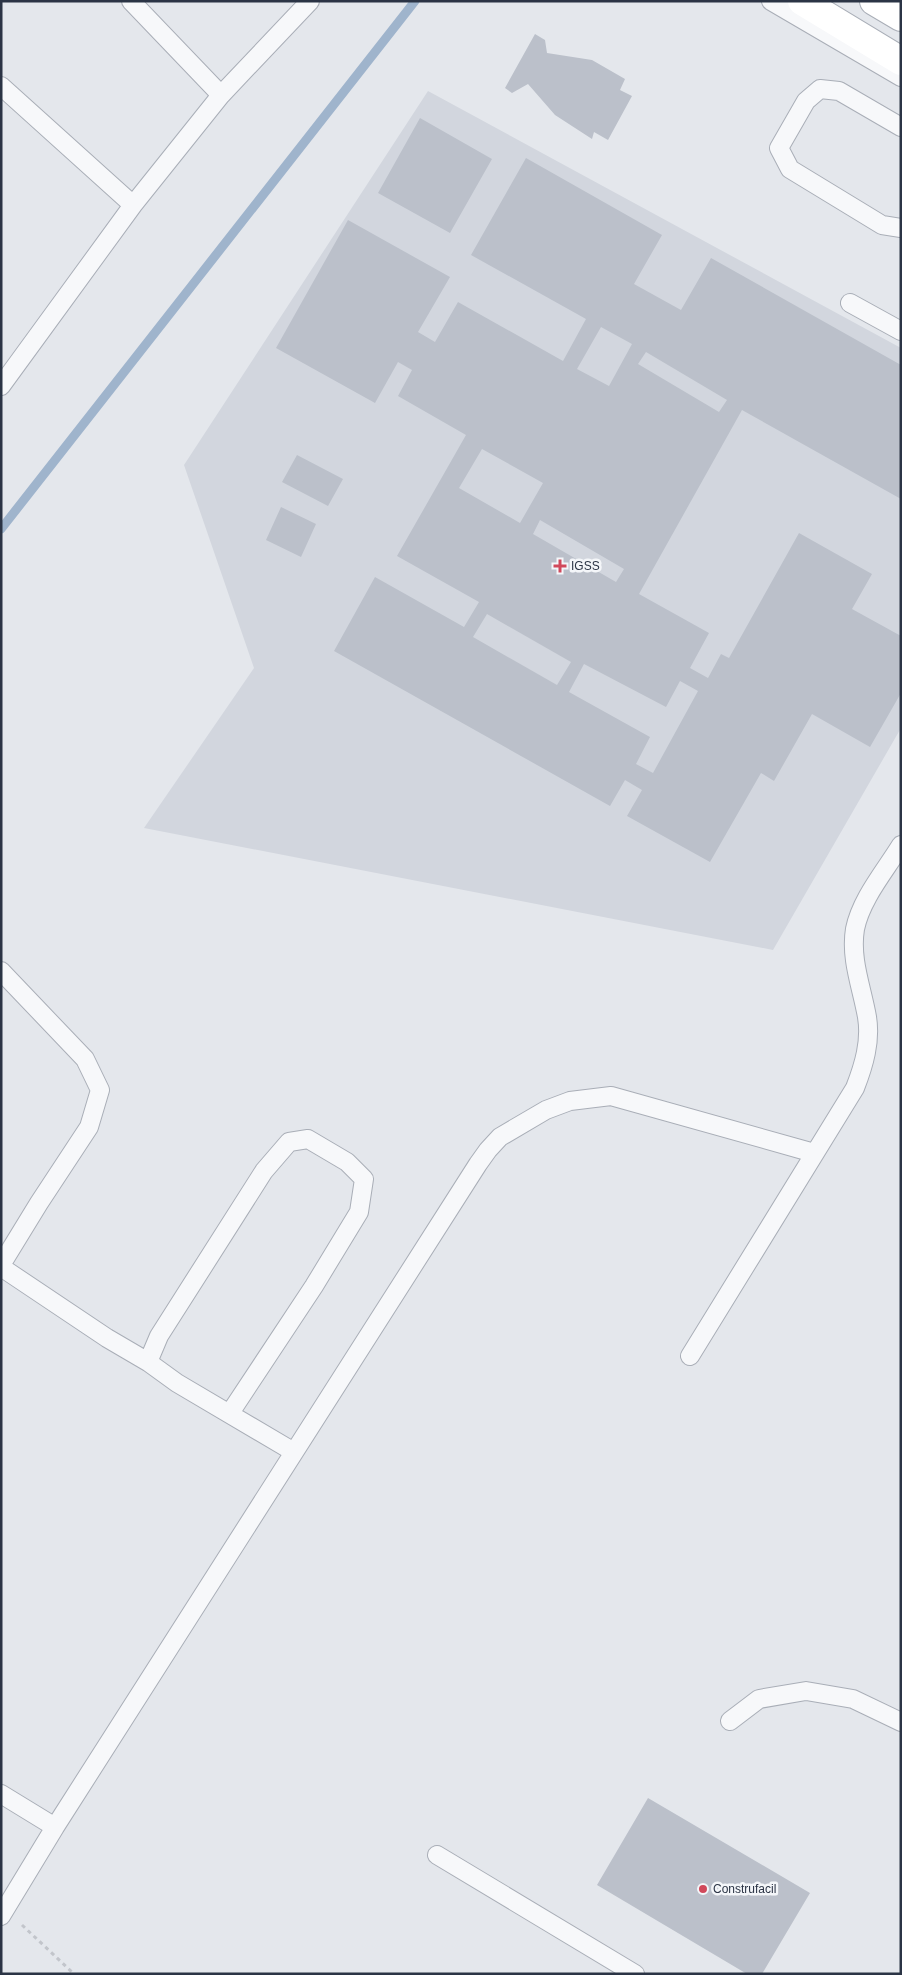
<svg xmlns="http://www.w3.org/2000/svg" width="902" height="1975" font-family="Helvetica,sans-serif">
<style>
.built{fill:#d2d6de}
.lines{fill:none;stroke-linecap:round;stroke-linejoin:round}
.stream{stroke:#9fb4cc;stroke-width:9}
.building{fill:#bbc0ca;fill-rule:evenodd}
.service-casing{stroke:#a9aeb7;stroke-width:20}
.secondary-casing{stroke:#a9aeb7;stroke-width:30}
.path{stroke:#c2c5cb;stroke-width:3;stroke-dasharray:4 4;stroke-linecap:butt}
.service{stroke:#f7f8fa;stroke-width:18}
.secondary{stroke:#fff;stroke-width:28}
.poi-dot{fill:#d1495b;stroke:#f4f6f9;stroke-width:2}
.labels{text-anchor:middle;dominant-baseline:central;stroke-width:5;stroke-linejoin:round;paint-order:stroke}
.poi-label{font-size:12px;fill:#2b3445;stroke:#f4f6f9;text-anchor:start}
</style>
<rect width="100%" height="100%" fill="#e4e7ec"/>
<!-- built -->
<path class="built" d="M 428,91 L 901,348 L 901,728 L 773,950 L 144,828 L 254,668 L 184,465 Z"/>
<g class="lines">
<!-- stream -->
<path class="stream" d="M 1,529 L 415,1"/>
</g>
<!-- building -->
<path class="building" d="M 535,34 L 545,40 L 547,53 L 592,60 L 625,79 L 620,90 L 632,96 L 608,140 L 594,132 L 592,139 L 555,115 L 528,84 L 512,93 L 505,88 Z
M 420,118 L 492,159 L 450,233 L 378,193 Z
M 526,158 L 662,235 L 634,284 L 681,310 L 711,258 L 901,365 L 901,499 L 742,410 L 639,594 L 709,633 L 690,668 L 708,678 L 721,654 L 729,658 L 799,533 L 872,574 L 852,609 L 901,636 L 901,693 L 870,747 L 812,714 L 774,781 L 761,773 L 710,862 L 627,816 L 642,790 L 625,780 L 610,806 L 334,651 L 375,577 L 464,627 L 479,602 L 397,556 L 466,435 L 398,396 L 412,370 L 398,362 L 375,403 L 276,348 L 348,220 L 450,277 L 418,332 L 435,342 L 458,302 L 563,361 L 586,319 L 471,255 ZM 601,327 L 632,344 L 609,386 L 577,369 ZM 646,352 L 727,400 L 719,412 L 638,364 ZM 482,449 L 543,483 L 520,523 L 459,488 ZM 540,520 L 624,569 L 616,582 L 533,534 ZM 487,614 L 571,662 L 557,685 L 473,637 ZM 584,664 L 666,707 L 680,681 L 698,691 L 653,773 L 636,764 L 650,737 L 569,692 Z
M 297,455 L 343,479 L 328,506 L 282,482 Z
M 281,507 L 316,524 L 301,557 L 266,540 Z
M 648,1798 L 810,1893 L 762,1974 L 747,1974 L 597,1885 Z"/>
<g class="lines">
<!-- service casing -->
<g class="service-casing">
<path id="service" d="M 131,1 L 221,95
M 771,1 L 901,77
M 1,86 L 133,205 L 221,95 L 310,1
M 901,127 L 839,91 L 820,89 L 806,101 L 779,148 L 790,169 L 882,225 L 901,228
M 850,303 L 901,331
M 1,386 L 133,205
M 1,971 L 85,1059 L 100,1090 L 89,1127 L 39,1203 L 1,1265
M 1,1267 L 107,1338 L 148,1362
M 690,1356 L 855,1088 C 864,1065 871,1041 867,1017 C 862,988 850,959 855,929 C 861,899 885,871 901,845
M 230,1413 L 314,1286 L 359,1212 L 364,1179 L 347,1162 L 308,1139 L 289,1142 L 264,1171 L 159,1336 L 148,1362 L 177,1383 L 294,1452
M 730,1721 L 759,1699 L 806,1691 L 853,1699 L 901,1722
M 1,1794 L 55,1827
M 437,1855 L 635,1974
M 1,1916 L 55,1827 L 478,1164 L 488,1150 L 500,1137 L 546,1110 L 570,1101 L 611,1096 L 814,1153"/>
</g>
<!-- secondary casing -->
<g class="secondary-casing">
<path id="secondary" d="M 802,1 L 901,61
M 874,1 L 901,17"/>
</g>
<!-- path -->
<path class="path" d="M 22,1925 L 74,1974"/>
<!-- service -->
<use href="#service" class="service"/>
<!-- secondary -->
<use href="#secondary" class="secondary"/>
</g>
<!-- markers -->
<g class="poi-dot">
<path d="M557.5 558.5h5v5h5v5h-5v5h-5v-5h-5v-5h5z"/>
<circle cx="703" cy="1889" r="5"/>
</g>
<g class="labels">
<!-- poi labels -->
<g class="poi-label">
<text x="571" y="566">IGSS</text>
<text x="713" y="1889">Construfacil</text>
</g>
</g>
<!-- border -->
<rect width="902" height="1975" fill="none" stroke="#2b3445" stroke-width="5"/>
</svg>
